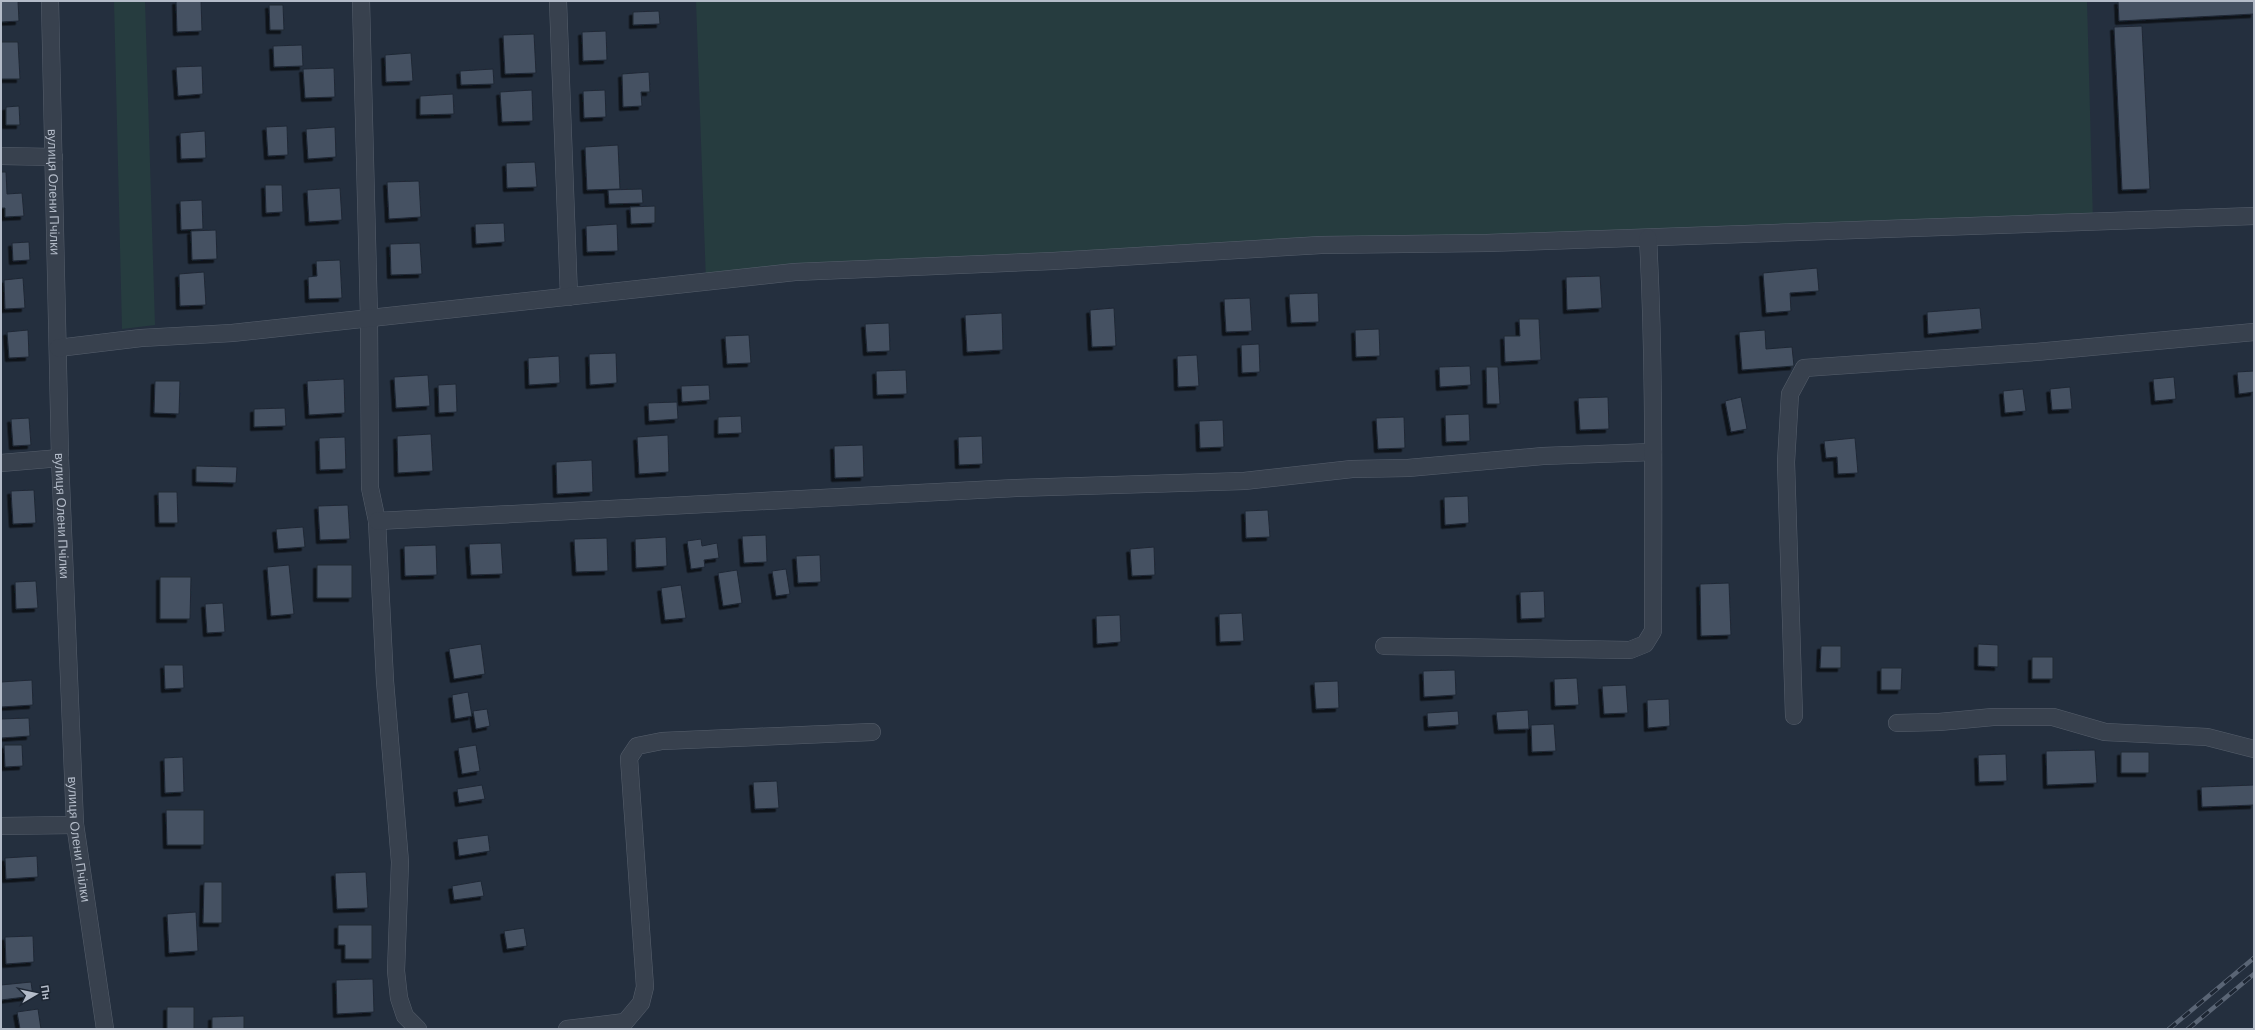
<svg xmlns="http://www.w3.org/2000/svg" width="2255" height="1030" font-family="Barlow,sans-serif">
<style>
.green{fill:#263c3f}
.building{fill:#455162;stroke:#1f2835;filter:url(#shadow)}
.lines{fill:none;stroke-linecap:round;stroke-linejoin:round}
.minor-casing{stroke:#565f6c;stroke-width:18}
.minor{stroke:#38414e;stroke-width:17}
.rail-casing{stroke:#5a6575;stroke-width:4.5}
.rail{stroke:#1d2633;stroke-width:3;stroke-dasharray:9;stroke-linecap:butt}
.labels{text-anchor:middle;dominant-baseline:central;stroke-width:3;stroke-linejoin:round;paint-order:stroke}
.street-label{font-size:13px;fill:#b4bcc9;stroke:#1d2633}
</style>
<defs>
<filter id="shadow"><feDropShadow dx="-3.5" dy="3.5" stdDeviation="0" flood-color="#0009"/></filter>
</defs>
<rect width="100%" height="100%" fill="#242f3e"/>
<!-- green -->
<path class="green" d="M 114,1 L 145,1 L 155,325 L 122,329 Z
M 696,1 L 2087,1 L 2093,222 L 1487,243 L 706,282 Z"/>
<!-- building -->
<path class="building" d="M 1,1 L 18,1 L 19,21 L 1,22 Z
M 176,1 L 201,1 L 202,31 L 177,32 Z
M 2118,1 L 2254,1 L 2254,14 L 2119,21 Z
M 269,5 L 283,5 L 284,30 L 270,30 Z
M 659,11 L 660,24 L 633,25 L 633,12 Z
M 2142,26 L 2150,189 L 2122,190 L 2114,27 Z
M 606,31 L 607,60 L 583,61 L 582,32 Z
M 534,34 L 536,73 L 505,74 L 503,35 Z
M 1,42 L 18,42 L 20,79 L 1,79 Z
M 302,45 L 303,66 L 274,67 L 273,46 Z
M 411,53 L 413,81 L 386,82 L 385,55 Z
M 202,66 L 203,94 L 178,96 L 176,67 Z
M 334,68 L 335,97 L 305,98 L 303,69 Z
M 493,69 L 494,84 L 461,85 L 460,71 Z
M 649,72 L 650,92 L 641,92 L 642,106 L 623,107 L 622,74 Z
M 532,90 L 533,121 L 502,122 L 500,92 Z
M 605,90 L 606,117 L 584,118 L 583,91 Z
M 453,94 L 454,114 L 420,115 L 420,96 Z
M 19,106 L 20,125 L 6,125 L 6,107 Z
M 287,126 L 288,155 L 268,156 L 266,127 Z
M 335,127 L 336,157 L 308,159 L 306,129 Z
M 205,131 L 206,158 L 181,159 L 180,133 Z
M 618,145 L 620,189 L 587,190 L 585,147 Z
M 535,162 L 537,187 L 507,188 L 506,163 Z
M 1,172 L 6,172 L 7,194 L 22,193 L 24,216 L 5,217 L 5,208 L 1,208 Z
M 419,181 L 421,217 L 389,219 L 387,182 Z
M 265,185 L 282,185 L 283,212 L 266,213 Z
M 340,188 L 342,220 L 309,222 L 307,190 Z
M 642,189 L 643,203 L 609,204 L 608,190 Z
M 202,200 L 203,229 L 181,230 L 180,201 Z
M 655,206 L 655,223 L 631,224 L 630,207 Z
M 504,223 L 505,242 L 476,244 L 475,224 Z
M 617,224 L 618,251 L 587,252 L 586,226 Z
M 216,230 L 217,259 L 192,260 L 191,231 Z
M 29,242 L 30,260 L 13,261 L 12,243 Z
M 420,243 L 422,274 L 391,275 L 390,244 Z
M 340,260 L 342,298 L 309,299 L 308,277 L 317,276 L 316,261 Z
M 1817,268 L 1819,291 L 1790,293 L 1791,311 L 1766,313 L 1763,273 Z
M 204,272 L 206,305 L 180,306 L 179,274 Z
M 1600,276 L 1602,308 L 1567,310 L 1566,277 Z
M 23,278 L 25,308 L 5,309 L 4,280 Z
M 1318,293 L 1319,322 L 1291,323 L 1289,294 Z
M 1250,298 L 1252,331 L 1226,332 L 1224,299 Z
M 1114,308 L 1116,346 L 1092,347 L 1090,310 Z
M 1980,308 L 1982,329 L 1928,334 L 1927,312 Z
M 1002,313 L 1003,350 L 967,352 L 965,315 Z
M 1519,319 L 1539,319 L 1541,360 L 1505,362 L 1504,336 L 1520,336 Z
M 889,323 L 890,351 L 867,352 L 865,324 Z
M 1379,329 L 1380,356 L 1356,357 L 1355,330 Z
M 28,330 L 29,357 L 9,358 L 7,332 Z
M 1765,330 L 1766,349 L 1792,347 L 1794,366 L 1742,370 L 1739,332 Z
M 749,335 L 751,363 L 727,364 L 725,336 Z
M 1259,344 L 1260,372 L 1242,373 L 1241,345 Z
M 616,353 L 617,383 L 590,385 L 589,354 Z
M 1197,355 L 1199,386 L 1178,387 L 1177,356 Z
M 559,356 L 560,383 L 529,385 L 528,358 Z
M 1470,366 L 1471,385 L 1440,387 L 1439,367 Z
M 1486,367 L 1498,367 L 1500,404 L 1487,404 Z
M 906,370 L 907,394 L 877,395 L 876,371 Z
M 2254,371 L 2254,392 L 2239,394 L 2237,372 Z
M 428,375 L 430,406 L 396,408 L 394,377 Z
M 2174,377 L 2176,399 L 2155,401 L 2153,379 Z
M 344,379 L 345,413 L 309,415 L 307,381 Z
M 155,381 L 180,381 L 179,414 L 154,413 Z
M 456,384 L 457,412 L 439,413 L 438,385 Z
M 709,385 L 710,400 L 682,402 L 681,386 Z
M 2070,387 L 2072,409 L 2052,410 L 2050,389 Z
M 2023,389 L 2026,411 L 2005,413 L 2003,391 Z
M 1608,397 L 1609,429 L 1580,430 L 1578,398 Z
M 1741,397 L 1747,429 L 1731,432 L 1725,401 Z
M 677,402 L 678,419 L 649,421 L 648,403 Z
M 285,408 L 286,426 L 254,427 L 254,409 Z
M 1469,414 L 1470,441 L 1446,442 L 1445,415 Z
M 741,416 L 742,433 L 718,434 L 718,417 Z
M 1404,417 L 1405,448 L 1378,449 L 1376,418 Z
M 29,418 L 31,445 L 13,446 L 11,419 Z
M 1223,420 L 1224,447 L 1200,448 L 1199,421 Z
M 431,434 L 433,471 L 398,473 L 397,436 Z
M 668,435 L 669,472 L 639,474 L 637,437 Z
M 982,436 L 983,464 L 959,465 L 958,437 Z
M 345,437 L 346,469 L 320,470 L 319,438 Z
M 1855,438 L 1858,473 L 1838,474 L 1837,457 L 1826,458 L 1824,441 Z
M 863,445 L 864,477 L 835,478 L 834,446 Z
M 592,460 L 593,492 L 557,494 L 556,462 Z
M 196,466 L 237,467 L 236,483 L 196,482 Z
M 34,490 L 36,523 L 13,524 L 11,491 Z
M 158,492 L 177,492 L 178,523 L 159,523 Z
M 1468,496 L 1469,523 L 1445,525 L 1444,497 Z
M 348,505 L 350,539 L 320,540 L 318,506 Z
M 1268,510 L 1270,537 L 1246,538 L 1245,511 Z
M 303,527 L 305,547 L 278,549 L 276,529 Z
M 766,535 L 767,562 L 744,563 L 742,536 Z
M 666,537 L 667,566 L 636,568 L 635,539 Z
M 607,538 L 608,571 L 576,572 L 574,539 Z
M 701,539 L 702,546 L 717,543 L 719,558 L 704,560 L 705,567 L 691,569 L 687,541 Z
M 501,543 L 503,574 L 471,575 L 469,544 Z
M 436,545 L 437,575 L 405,576 L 404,546 Z
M 1154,547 L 1155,575 L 1132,576 L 1130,549 Z
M 820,555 L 821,582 L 798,583 L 796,556 Z
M 289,565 L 294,614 L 271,616 L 267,567 Z
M 317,565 L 352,565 L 352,598 L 317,598 Z
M 786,569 L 790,594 L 776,596 L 772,571 Z
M 737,570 L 742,603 L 723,606 L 718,573 Z
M 160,577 L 191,577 L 190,619 L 160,619 Z
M 36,581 L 38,608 L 16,609 L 15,582 Z
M 1729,583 L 1731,635 L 1701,636 L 1700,584 Z
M 681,585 L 686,618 L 665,620 L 661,588 Z
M 1544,591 L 1545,618 L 1521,619 L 1520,592 Z
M 223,603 L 225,632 L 207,633 L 205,604 Z
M 1242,613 L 1244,641 L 1220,642 L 1219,614 Z
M 1120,615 L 1121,642 L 1097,644 L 1096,616 Z
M 481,644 L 485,674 L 454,679 L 449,649 Z
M 1978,644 L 1998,645 L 1998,667 L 1978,666 Z
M 1821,646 L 1841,646 L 1841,668 L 1820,668 Z
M 2032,657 L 2053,657 L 2053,679 L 2032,679 Z
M 164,665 L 183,665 L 184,688 L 165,689 Z
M 1881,668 L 1902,668 L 1901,690 L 1881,690 Z
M 1455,670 L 1456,695 L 1424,697 L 1423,671 Z
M 1577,678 L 1579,705 L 1555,706 L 1554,679 Z
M 32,680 L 33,705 L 1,707 L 1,682 Z
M 1338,681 L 1339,708 L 1316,709 L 1314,682 Z
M 1626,685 L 1628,713 L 1604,714 L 1602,686 Z
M 468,692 L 472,716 L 455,719 L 452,695 Z
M 1669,699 L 1670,726 L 1648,728 L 1647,700 Z
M 487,709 L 490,726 L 476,729 L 473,711 Z
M 1528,710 L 1529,729 L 1498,730 L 1496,712 Z
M 1458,711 L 1459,725 L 1428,727 L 1427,713 Z
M 29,718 L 30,736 L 1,738 L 1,719 Z
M 1554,724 L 1556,751 L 1532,752 L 1531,725 Z
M 4,745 L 22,745 L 23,766 L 5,767 Z
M 476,745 L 480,771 L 462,774 L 458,748 Z
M 2095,750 L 2097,783 L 2047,785 L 2046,751 Z
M 2121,752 L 2149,752 L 2149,773 L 2121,773 Z
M 2006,754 L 2007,781 L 1979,782 L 1978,755 Z
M 183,757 L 184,792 L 165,793 L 164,758 Z
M 777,781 L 779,808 L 755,809 L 753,782 Z
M 482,785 L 485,799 L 459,803 L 457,789 Z
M 2254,785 L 2254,805 L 2202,807 L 2201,787 Z
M 166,810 L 204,810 L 204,845 L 167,845 Z
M 488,835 L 490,851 L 459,856 L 457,839 Z
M 37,856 L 38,877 L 6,879 L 5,858 Z
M 366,872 L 368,908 L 337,909 L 335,873 Z
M 481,881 L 484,896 L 454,900 L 452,886 Z
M 204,882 L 222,882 L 222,923 L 203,923 Z
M 196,912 L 198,951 L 169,953 L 167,914 Z
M 338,925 L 372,925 L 372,959 L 345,959 L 345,945 L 338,945 Z
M 524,928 L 527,946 L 507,949 L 504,931 Z
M 33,936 L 34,962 L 6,964 L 5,937 Z
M 373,979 L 374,1012 L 337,1014 L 336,980 Z
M 31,982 L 33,996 L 1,1000 L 1,985 Z
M 167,1007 L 194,1007 L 194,1029 L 167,1029 Z
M 38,1009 L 41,1029 L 20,1029 L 17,1012 Z
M 244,1016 L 244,1029 L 212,1029 L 212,1017 Z"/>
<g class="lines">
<!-- minor casing -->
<g class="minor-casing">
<g id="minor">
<path id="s1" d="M 50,1 L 60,458 L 75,824 L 105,1029"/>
<path d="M 361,1 L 369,318 L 370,488 L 377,521 L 385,681 L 400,862 L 396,971 L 399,998 L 405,1016 L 418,1029"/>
<path d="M 558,1 L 569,297"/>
<path d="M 1,156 L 54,157"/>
<path d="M 58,348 L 141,338 L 232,333 L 795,272 L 1053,261 L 1321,245 L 1487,243 L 2254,216"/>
<path d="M 1,463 L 60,458"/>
<path d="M 377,521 L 1016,488 L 1244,481 L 1352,469 L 1408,468 L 1543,456 L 1653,452"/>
<path d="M 1384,646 L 1630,650 L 1645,644 L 1653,631 C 1653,500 1655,369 1648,238"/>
<path d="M 1794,716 L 1786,462 L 1790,394 L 1804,368 L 2036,352 L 2254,332"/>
<path d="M 1897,723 L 1939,722 L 1993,717 L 2053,717 L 2105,732 L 2207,737 L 2254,749"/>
<path d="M 1,826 L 75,825"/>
<path d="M 567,1029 L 625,1022 L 641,1003 L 645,987 L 629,758 L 637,746 L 662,741 L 872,732"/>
</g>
</g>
<!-- minor -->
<use href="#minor" class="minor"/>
<!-- rail casing -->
<g class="rail-casing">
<path id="rail" d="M 2169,1029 L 2254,958
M 2188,1029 L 2254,974"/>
</g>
<!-- rail -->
<use href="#rail" class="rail"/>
</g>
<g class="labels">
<!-- street labels -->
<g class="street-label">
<text stroke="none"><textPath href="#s1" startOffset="191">вулиця Олени Пчілки</textPath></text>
<text stroke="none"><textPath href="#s1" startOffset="515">вулиця Олени Пчілки</textPath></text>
<text stroke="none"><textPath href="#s1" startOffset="839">вулиця Олени Пчілки</textPath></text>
</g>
</g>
<!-- border -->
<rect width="2255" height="1030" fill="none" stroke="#b4bcc9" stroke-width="4"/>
<!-- north arrow -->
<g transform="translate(36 994) rotate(81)" stroke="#1d2633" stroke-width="3" paint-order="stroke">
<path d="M0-3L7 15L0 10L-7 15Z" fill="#b4bcc9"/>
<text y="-6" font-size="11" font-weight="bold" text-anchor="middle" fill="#b4bcc9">Пн</text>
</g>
</svg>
